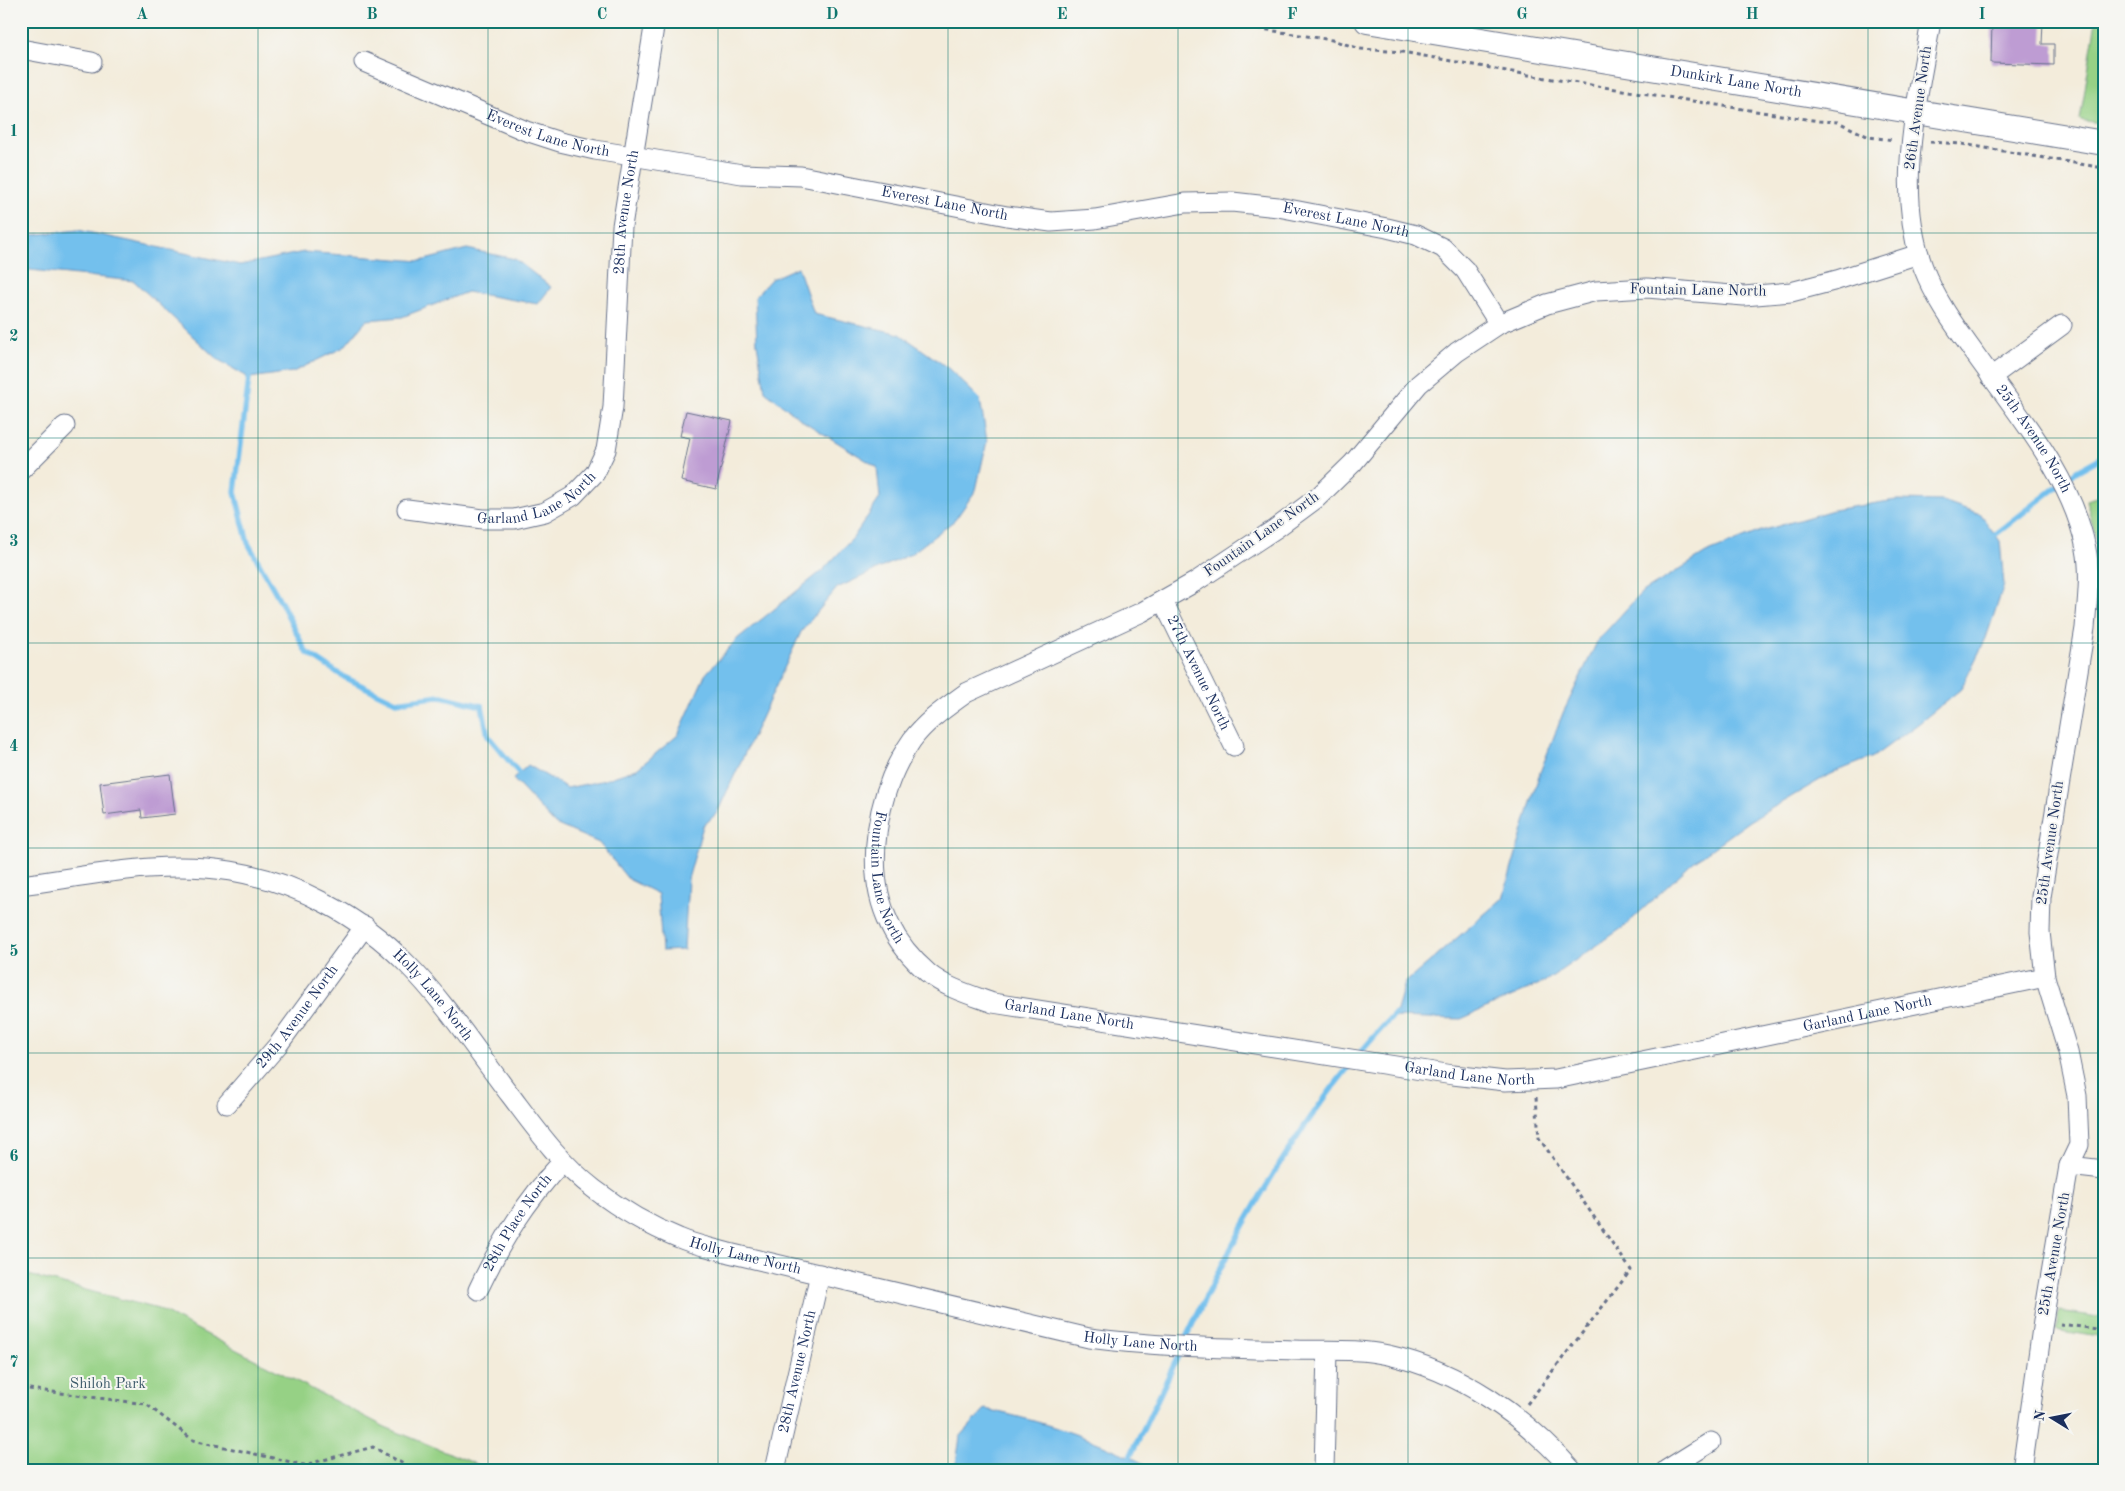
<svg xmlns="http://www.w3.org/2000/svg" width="2125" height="1491" font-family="'Old Standard TT',serif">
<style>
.green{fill:#96d185;stroke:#588072}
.water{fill:#73c0ed;stroke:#4778a6}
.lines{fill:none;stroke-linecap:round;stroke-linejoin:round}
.stream{stroke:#73c0ed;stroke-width:5.5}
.building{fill:#be9cd3}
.minor-casing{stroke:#67718a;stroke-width:21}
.tertiary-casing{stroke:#67718a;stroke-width:26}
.path{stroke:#67718a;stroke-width:3;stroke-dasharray:4 4;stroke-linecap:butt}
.minor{stroke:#fff;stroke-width:19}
.tertiary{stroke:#fff;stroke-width:24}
.grid{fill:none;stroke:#0f766e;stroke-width:1;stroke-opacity:0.55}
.labels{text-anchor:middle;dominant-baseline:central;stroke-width:4;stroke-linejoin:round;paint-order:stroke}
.street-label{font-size:15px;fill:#1b2f5e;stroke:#f6f6f2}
.park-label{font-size:15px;fill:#3a5868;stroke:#f6f6f2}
.neatline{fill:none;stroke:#0f766e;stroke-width:2}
.grid-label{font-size:16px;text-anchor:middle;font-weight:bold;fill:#0f766e}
</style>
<rect width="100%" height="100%" fill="#f6f6f2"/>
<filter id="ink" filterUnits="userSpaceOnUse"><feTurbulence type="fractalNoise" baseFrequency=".02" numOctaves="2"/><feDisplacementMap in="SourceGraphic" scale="10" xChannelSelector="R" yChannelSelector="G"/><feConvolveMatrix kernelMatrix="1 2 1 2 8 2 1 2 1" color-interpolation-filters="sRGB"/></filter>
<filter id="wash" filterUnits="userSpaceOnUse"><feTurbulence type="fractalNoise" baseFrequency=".0096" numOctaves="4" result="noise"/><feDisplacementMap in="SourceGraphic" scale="20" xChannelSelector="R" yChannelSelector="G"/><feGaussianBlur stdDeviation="1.12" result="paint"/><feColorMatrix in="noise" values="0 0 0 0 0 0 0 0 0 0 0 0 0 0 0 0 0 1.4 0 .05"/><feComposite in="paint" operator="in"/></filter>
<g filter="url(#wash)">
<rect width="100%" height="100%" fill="#f3ecdb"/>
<!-- green -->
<path class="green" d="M 2096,21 L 2104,21 L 2104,124 L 2080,120 Z
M 2104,495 L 2104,541 L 2097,543 L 2086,500 Z
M 21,1273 L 158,1309 L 385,1427 L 491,1470 L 21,1470 Z
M 2059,1311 L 2104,1318 L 2104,1338 L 2056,1330 Z"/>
<!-- water -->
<path class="water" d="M 78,230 L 240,265 L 304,252 L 421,261 L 467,249 L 515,259 L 551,287 L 538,304 L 467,292 L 402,317 L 367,320 L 344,347 L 293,372 L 249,378 L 217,359 L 134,281 L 21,269 L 21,236 Z
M 798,267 L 814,314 L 900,334 L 948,368 L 980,399 L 987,441 L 976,490 L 955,520 L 911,554 L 837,588 L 801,632 L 717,813 L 703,826 L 688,879 L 684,950 L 662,951 L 658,894 L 628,879 L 599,843 L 555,824 L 513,779 L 528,765 L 567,788 L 601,781 L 637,769 L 678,735 L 705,675 L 737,639 L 823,570 L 853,538 L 880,498 L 877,467 L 803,421 L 765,391 L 757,344 L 755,297 L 771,279 Z
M 1896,500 L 1943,501 L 1980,514 L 2000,541 L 2004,585 L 1986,638 L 1961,689 L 1918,724 L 1873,757 L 1830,774 L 1750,821 L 1692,863 L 1625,926 L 1544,982 L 1461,1019 L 1395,1017 L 1405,983 L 1503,898 L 1539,775 L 1563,713 L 1598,640 L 1641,593 L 1706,553 L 1761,531 L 1833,510 Z
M 985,1409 C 1031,1419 1076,1432 1119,1452 C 1131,1457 1142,1462 1153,1470 L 955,1470 L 960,1437 Z"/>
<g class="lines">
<!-- stream -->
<path class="stream" d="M 249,378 L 235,492 L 248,543 L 282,604 L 306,652 L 344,677 L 396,702 L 441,696 L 482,706 L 488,736 L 519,773
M 1996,534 L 2077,471 L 2104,456
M 1184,1342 C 1239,1225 1305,1108 1395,1014
M 1130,1457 L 1181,1350"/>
</g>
<g id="blocks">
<!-- building -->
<path class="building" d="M 1992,21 L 2043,21 L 2042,44 L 2054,44 L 2054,65 L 1991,63 Z
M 686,411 L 732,421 L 716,489 L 681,481 L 690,438 L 680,436 Z
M 170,774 L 175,814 L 142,818 L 141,810 L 104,815 L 100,783 Z"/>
</g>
</g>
<g filter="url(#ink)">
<use href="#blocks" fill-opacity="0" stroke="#67718a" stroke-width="1"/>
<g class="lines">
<!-- minor casing -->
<g class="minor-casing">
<g id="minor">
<path id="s1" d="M 1931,21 C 1918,102 1894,187 1923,267 C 1935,299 1955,326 1975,354 C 2016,412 2073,478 2086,549 C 2091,574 2087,602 2085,628 L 2041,897 L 2040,932 L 2045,977 L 2068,1052 L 2077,1096 L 2079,1145 L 2069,1166 L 2043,1321 L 2022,1470"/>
<path d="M 21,49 L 92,62"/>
<path id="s2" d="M 364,62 L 526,131 L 560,142 L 595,150 L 742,174 L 801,176 L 1007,216 L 1051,222 L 1095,219 L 1185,203 L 1232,202 L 1278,207 L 1387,228 L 1416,235 L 1443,248 L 1465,270 L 1499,324"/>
<path id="s3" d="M 1919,254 L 1837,280 L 1791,292 L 1744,296 L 1647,288 L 1596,291 L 1547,304 L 1499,324 L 1457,352 L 1419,384 L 1353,463 L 1317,498 L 1275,529 L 1195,582 L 1142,612 L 966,693 C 947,707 926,721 912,740 C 877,790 862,869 890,925 C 899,944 912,959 928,973 C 946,988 971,995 993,1003 L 1453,1075 L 1505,1081 L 1556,1079 L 2045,977"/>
<path d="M 1991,377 L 2062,325"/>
<path d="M 21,470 L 65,426"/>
<path id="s4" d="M 407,509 L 483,519 L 514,519 L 545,512 L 573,496 L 595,473 L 606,450 L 613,407 L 622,226 L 655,21"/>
<path id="s5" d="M 1163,601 L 1234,746"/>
<path id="s6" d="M 21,885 C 89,876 162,859 231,871 C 297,882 360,916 407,964 C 446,1003 477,1052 511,1096 C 536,1129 560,1163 594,1189 C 620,1209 649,1226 679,1238 C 695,1245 712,1248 729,1253 L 1089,1338 C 1157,1347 1225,1348 1293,1350 C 1324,1351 1358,1348 1388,1355 C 1460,1371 1523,1415 1572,1470"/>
<path id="s7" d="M 227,1104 L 278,1045 L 365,926"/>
<path d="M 2069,1166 L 2104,1170"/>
<path id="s8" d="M 478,1290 C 502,1240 525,1202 563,1161"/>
<path id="s9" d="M 775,1470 L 820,1274"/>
<path d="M 1324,1470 L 1327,1351"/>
<path d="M 1666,1470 L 1711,1442"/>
</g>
</g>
<!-- tertiary casing -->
<g class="tertiary-casing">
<g id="tertiary">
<path id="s10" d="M 1367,21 L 2104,143"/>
</g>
</g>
<!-- path -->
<path class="path" d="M 1211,21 L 1332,40 L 1361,49 L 1402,52 L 1540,77 L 1819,121 L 1838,122 L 1869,137 L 1894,140
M 1930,142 L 1962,144 L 2104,168
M 2060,1324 L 2104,1330
M 21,1388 L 146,1404 L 193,1440 L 304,1465 L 373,1447 L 414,1470
M 1527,1404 L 1631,1270 L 1539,1138 L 1536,1097"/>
<!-- minor -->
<use href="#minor" class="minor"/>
<!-- tertiary -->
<use href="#tertiary" class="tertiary"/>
</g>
</g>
<!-- grid -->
<path class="grid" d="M 258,21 L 258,1470M 488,21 L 488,1470M 718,21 L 718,1470M 948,21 L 948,1470M 1178,21 L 1178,1470M 1408,21 L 1408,1470M 1638,21 L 1638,1470M 1868,21 L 1868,1470M 21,233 L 2104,233M 21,438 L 2104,438M 21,643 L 2104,643M 21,848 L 2104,848M 21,1053 L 2104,1053M 21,1258 L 2104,1258"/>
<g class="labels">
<!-- street labels -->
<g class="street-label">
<text stroke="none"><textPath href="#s10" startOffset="374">Dunkirk Lane North</textPath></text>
<text transform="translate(1919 108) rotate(-82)">26th Avenue North</text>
<text stroke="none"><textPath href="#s2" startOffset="198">Everest Lane North</textPath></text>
<text stroke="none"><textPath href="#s2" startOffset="602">Everest Lane North</textPath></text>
<text stroke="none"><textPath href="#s4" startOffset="468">28th Avenue North</textPath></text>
<text stroke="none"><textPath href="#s2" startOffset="1008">Everest Lane North</textPath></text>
<text transform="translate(1698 291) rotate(1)">Fountain Lane North</text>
<text stroke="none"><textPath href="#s1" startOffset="454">25th Avenue North</textPath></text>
<text stroke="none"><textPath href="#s4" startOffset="136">Garland Lane North</textPath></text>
<text transform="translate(1262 535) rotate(-35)">Fountain Lane North</text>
<text stroke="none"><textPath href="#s5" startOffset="80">27th Avenue North</textPath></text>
<text transform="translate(2051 843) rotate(-82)">25th Avenue North</text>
<text stroke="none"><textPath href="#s3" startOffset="1306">Fountain Lane North</textPath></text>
<text stroke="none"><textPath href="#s6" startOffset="454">Holly Lane North</textPath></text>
<text stroke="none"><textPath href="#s3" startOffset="2375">Garland Lane North</textPath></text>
<text stroke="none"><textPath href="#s3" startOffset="1565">Garland Lane North</textPath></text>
<text stroke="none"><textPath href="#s7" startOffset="112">29th Avenue North</textPath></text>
<text stroke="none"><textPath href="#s3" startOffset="1970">Garland Lane North</textPath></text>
<text stroke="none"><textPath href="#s8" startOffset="78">28th Place North</textPath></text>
<text transform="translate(2055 1254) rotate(-80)">25th Avenue North</text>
<text stroke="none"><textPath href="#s6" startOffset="874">Holly Lane North</textPath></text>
<text stroke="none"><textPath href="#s6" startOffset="1279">Holly Lane North</textPath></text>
<text stroke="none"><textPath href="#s9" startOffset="101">28th Avenue North</textPath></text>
</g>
<!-- park labels -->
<g class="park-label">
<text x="108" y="1384">Shiloh Park</text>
</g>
</g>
<!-- margin -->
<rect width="2125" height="1491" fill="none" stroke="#f6f6f2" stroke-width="55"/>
<!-- north arrow -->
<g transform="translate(2052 1418) rotate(280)" stroke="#f6f6f2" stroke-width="4" paint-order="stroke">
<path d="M0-4L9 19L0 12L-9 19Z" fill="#1b2f5e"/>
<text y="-8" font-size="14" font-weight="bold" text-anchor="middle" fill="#1b2f5e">N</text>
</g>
<rect x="28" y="28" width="2070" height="1436" class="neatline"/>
<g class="grid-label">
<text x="142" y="19">A</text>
<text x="372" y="19">B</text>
<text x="602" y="19">C</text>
<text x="832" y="19">D</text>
<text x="1062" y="19">E</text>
<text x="1292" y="19">F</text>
<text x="1522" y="19">G</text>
<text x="1752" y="19">H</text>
<text x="1982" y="19">I</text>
<text x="14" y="136">1</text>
<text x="14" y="341">2</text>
<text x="14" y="546">3</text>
<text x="14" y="751">4</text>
<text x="14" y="956">5</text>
<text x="14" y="1161">6</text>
<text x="14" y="1367">7</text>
</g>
</svg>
